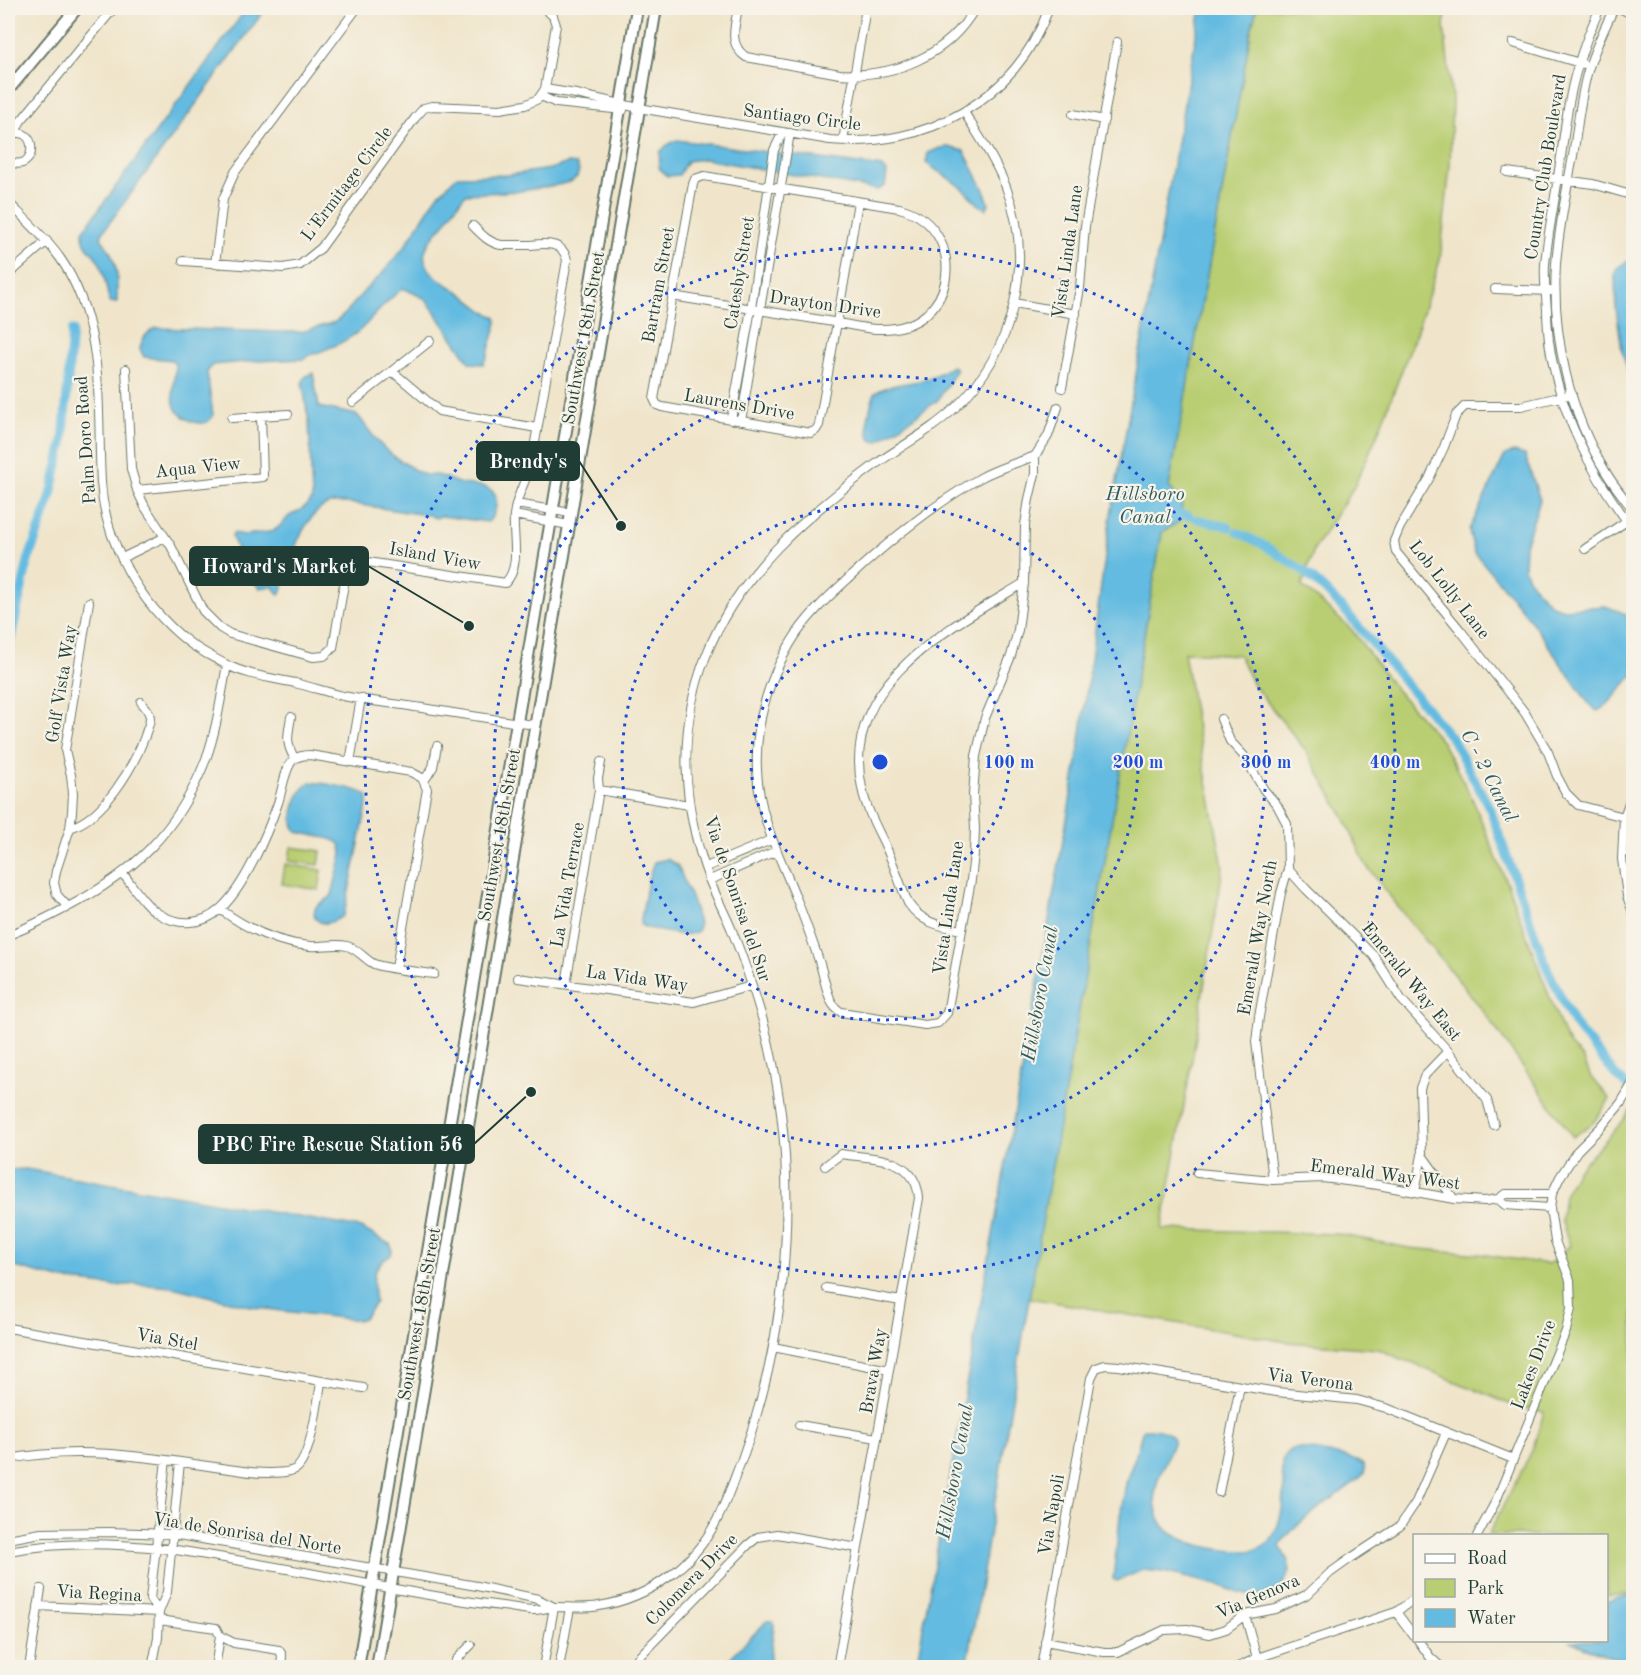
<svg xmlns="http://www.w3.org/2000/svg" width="1641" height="1675" font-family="'Old Standard TT',serif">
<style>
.green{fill:#b9ce72;stroke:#6c8653;stroke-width:1.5}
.water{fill:#64bbe1;stroke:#427c8a;stroke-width:1.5}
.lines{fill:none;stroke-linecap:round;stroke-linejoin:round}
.canal{stroke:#64bbe1;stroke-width:9}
.street-casing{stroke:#687869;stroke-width:10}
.secondary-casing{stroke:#687869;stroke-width:14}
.street{stroke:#fff;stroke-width:8}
.secondary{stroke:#fff;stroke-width:10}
.ring{fill:none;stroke:#1d4ed8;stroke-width:3;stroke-dasharray:3 6}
.labels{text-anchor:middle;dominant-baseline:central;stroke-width:4.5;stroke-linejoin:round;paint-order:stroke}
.street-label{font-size:18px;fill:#1f3d34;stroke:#f7f3e8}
.water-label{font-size:20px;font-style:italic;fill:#305c5f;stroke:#f7f3e8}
.centre{fill:#1d4ed8;stroke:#f7f3e8;stroke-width:3}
.ring-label{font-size:18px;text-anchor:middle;font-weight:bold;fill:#1d4ed8;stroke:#f7f3e8;stroke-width:4.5;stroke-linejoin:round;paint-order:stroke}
.leader{fill:none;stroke:#1f3d34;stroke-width:2}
.callout-dot{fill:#1f3d34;stroke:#f7f3e8;stroke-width:2}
.callout{fill:#1f3d34;stroke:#1f3d34;stroke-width:2}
.callout-label{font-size:20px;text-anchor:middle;font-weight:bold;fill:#fff}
</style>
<rect width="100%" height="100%" fill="#f7f3e8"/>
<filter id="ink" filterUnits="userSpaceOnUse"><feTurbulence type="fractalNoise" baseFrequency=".0167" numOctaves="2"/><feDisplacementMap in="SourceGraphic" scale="12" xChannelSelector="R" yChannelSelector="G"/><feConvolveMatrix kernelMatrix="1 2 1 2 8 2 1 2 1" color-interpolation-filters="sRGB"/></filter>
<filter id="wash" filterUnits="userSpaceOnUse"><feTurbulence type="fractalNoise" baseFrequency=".008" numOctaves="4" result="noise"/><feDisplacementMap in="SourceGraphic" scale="24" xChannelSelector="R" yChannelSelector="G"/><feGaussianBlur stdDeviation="1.35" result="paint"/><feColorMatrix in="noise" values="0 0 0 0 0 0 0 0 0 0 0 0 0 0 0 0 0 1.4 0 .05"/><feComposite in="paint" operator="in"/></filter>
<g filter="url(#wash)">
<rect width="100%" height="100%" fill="#f0e5cb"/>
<!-- green -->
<path class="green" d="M 1257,8 L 1447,8 L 1444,25 L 1452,99 L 1450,166 L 1440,260 L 1415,336 L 1378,433 L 1354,487 L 1314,549 L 1302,586 L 1351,629 L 1394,687 L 1442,742 L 1472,798 L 1508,886 L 1564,1035 L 1571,1047 L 1583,1058 L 1590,1075 L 1610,1099 L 1593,1123 L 1573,1137 L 1481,1008 L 1403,913 L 1366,865 L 1344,817 L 1306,751 L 1252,683 L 1239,655 L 1184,652 L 1196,723 L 1223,867 L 1194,1049 L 1162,1229 L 1337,1234 L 1409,1248 L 1480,1254 L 1547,1264 L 1554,1261 L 1570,1245 L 1561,1220 L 1564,1195 L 1576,1172 L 1623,1121 L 1633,1106 L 1633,1593 L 1607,1596 L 1606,1536 L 1488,1535 L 1532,1451 L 1544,1412 L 1514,1406 L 1378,1349 L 1287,1342 L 1029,1298 L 1162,532 L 1180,521 L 1182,502 L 1169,487 L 1251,31 Z
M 291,847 L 321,851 L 319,865 L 289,861 Z
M 285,864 L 322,870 L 319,890 L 282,884 Z"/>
<!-- water -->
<path class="water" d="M 247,8 L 266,8 L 102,233 L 101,238 L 110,251 L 115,265 L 117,275 L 117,303 L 110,302 C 106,290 105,276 100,264 C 94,250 82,249 83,231 Z
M 1201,8 L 1257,8 L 1251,31 L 1169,487 L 1182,502 L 1180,521 L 1162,532 L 1027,1311 L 967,1667 L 916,1667 L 1077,762 L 1110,520 Z
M 677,140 L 882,167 L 887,172 L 885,186 L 878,190 L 705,159 L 687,161 L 679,175 L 667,176 L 659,168 L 660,152 L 667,145 Z
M 948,147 L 964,151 L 985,192 L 989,204 L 986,209 L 979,205 L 961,187 L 926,163 L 928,153 L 940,148 Z
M 568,163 L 576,164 L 579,170 L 577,177 L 570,182 L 553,186 L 520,191 L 466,194 C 457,204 451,214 444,224 C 437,232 428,241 425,251 C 420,270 444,283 458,291 C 471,299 481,312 496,317 L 497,323 L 487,357 L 483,364 L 470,363 L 426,299 L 403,288 C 387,300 374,317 359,331 C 345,343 325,350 308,356 L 305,359 L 256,361 L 212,365 L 207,372 L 213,415 C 206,432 180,419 175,407 C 171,396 174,379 176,367 L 172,360 L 144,357 L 140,349 C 142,338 146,333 156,328 L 280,332 L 301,332 L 335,322 L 345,314 L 365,290 L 381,275 L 405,246 L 437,196 L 457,176 L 508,175 L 550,169 Z
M 1626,262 L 1633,262 L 1633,389 L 1622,350 L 1616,308 L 1615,273 L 1617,268 Z
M 953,366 L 957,369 L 938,400 L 914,417 L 877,442 L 871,440 C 864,425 870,407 875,393 C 890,383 906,385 922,380 C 933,378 943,371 953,366 Z
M 313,373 L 319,407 L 357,415 L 360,418 C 374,438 384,452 406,464 C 412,468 418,473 426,475 C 431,476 435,474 440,476 C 447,478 454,482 462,484 C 471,485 487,485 493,492 C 500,501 495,515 488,522 L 441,516 C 437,519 433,518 429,515 C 411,513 393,510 375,507 C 361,506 347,501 333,503 C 304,508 287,566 282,591 L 279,595 L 272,586 L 260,588 L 247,576 L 232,536 L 233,533 L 245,535 L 269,532 L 276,529 L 283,523 L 289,516 L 301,510 L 312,500 L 309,420 C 305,409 306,395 302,383 L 306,376 Z
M 1514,452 L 1525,455 L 1540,500 L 1525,545 L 1524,568 L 1529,580 L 1551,605 L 1564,609 L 1605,606 L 1621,612 L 1633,620 L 1633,675 C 1622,686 1610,706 1597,711 L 1589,704 L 1529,618 L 1474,552 L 1469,530 L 1505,455 Z
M 310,782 C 320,783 361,788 367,796 C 368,797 368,799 368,801 L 345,910 L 343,916 C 337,920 330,924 323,923 C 315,921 312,914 316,907 C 320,902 328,901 332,895 L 342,854 L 341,846 L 338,842 L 331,839 L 297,832 C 287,818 297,791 310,782 Z
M 667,859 L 678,866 L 694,905 L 699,924 L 698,931 C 687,939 657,930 644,927 L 640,924 L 648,880 L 654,862 Z
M 26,1169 L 361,1228 L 391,1245 L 392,1251 L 391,1255 C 369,1268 373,1280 375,1303 L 364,1318 L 358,1320 L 258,1308 L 172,1287 L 137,1284 L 114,1286 L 63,1280 L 8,1265 L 8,1170 Z
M 1143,1429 C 1153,1429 1170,1429 1174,1440 C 1165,1468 1147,1487 1159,1518 C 1163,1528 1172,1535 1182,1539 C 1199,1547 1251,1558 1266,1545 C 1279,1534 1285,1502 1284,1486 C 1283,1478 1280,1466 1283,1459 C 1285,1456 1290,1450 1293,1449 C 1301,1446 1358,1458 1363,1465 C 1365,1468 1365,1470 1364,1474 C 1341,1496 1296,1518 1280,1546 L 1288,1561 L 1290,1571 L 1282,1586 L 1275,1591 L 1264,1594 L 1251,1596 L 1238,1593 L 1222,1586 L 1163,1572 L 1143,1570 L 1117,1581 L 1113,1579 L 1120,1516 L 1127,1479 L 1135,1457 Z
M 1633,1594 L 1633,1666 C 1614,1653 1591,1653 1571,1641 L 1606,1640 L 1607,1601 Z
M 767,1621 L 773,1621 L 774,1625 L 769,1667 L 721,1667 Z"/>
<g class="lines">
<!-- canal -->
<path class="canal" d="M 1168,512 L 1189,516
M 1197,519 L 1229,527
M 1237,532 L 1260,543 L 1301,569 L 1325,590 L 1348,614 L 1453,740 L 1490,809 L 1547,968 L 1574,1024 L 1617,1077 L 1634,1091
M 8,662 L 8,651 L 28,561 L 50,499 L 63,443 L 72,330"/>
</g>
</g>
<g filter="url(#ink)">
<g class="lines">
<!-- street casing -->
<g class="street-casing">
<path id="street" d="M 738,8 C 735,26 728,45 746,57 L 840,74 C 893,78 948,56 975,8
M 1600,8 C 1587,36 1576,66 1570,98 C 1565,121 1563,146 1559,170 C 1555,201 1548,232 1545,264 C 1544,279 1546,295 1547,310 C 1547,320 1548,331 1549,341 C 1558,410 1592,477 1634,530
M 1614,8 C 1605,27 1596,46 1589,67 C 1580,96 1578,126 1573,156 C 1566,192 1559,228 1556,264 C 1552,336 1569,413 1607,474 C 1615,487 1625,499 1634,511
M 1619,8 L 1634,15
M 1513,43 L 1583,64
M 545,89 L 576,94 L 639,108 L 830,140 C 926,149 1016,100 1049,8
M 541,96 L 556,103 L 623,110
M 1073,114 L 1104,120
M 15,133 L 20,122 L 114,8
M 8,136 C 39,120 39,176 8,161
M 843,141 L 866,8
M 1507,172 L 1593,184 L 1634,196
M 8,202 C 26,220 45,237 60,258 C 106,324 97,406 101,482 C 104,541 140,604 187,641 C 198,650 213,657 225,664 C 246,675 272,678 295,683 C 311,687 327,692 343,696 C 367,701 391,703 415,707 C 455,713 495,720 536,725
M 183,261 L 283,268 L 300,265 L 321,248 L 415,118 L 424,108 L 432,106 L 500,109 L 525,105 L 538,99 L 545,89 L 556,25 L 553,16 L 544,8
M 215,264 L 223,199 L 235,172 L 357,8
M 8,275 L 47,241
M 1495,289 L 1550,291
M 672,296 C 724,304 775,313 827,321 C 848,324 873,332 895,328 C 962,318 964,224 899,208 L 704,176 L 695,179 L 693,184 L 654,399 L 657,405 L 662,407 L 811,433 L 816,430 L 819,425 L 858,202
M 1014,303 L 1076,314
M 126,369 L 131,469 L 137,490 L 145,507 L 171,546 L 203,611 L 220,628 L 230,634 L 313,657 L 324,656 L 333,648 L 345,578 C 349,568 351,563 361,561 L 505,583 C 522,567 512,535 514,515 C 516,497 525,482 531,465 L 567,260 C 563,242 546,243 531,245 C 521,245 511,245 501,245 C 489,243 481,234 473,226
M 392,371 L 439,411 L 537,428
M 1062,388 L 1080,288 L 1085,226 L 1117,42
M 1572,394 L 1521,406 L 1465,406 L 1456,415 L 1444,447 L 1429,479 L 1400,527 L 1394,541 L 1396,552 L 1461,631 L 1525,713 L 1548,752 L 1557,776 L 1566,793 L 1578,805 L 1624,817
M 353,402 L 430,341
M 232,418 L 288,414
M 731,420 L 751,309 L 774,150 L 783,132
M 741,421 L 790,133
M 1035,456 C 1017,463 998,468 980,478 C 933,505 890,540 850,577 C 828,597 805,618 790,644 C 767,683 755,726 757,770 C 759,819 780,856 797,900 C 805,921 813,942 820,964 C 824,977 826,991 832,1003 C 834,1007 838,1010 841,1012 L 925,1025 L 938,1023 L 947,1013 L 971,880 L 974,854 L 975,828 L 973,795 L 976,756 L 985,718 L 1011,656 L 1018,630 L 1024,583 L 1025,525 L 1029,499 L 1035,474 L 1035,456 L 1048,436 L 1058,407
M 137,490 L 263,477 L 261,416
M 516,504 L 571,513
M 514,515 L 569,525
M 1585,549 L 1634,516
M 122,558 L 165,537
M 291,717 C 288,735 285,743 295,759
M 1221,719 L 1230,741 L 1244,756 L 1264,790 L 1277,805 L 1287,824 L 1288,869 L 1281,893 L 1259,1017 L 1256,1042 L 1273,1180
M 350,762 L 361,698
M 424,781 L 433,767 L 437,746
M 1634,789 L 1624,817 L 1622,859 L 1627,896 L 1634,915
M 599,790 L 689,805
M 70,828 C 104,817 133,768 145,736 C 146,731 150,724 150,718 C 150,711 145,707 141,702
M 706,867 L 771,840
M 1288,869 L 1306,889 L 1374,956 L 1401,999 L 1448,1051 L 1487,1100 L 1494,1125
M 123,874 C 134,887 144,905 159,914 C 178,926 203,925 219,910 C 244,889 267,834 278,803 C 282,791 285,768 293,760 C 298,756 304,755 310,755 L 411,772 L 422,778 L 427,789 L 396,968
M 710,880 L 776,851
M 68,907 L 57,895 L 54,883 L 56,871 L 70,828 L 72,812 L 73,793 L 71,775 L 65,750 L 66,744 L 89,602
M 220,909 C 247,929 277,943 310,946 C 322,947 335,943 347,946 C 358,949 364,959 374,964 C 387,969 419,972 434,974
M 962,930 C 940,926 921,923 908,903 C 900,884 894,865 886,847 C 877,828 866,809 862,788 C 839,683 950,628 1024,583
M 8,935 C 28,928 47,918 66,908 C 133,873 178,832 206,759 C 217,729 221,696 227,665
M 518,978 L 694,1002 L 751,986
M 566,984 L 599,790 L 598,778 L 601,762
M 1448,1051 L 1425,1075 L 1420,1088 L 1422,1155 L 1454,1199
M 825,1166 L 841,1154 C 873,1159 915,1155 919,1198 L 837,1668
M 1197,1173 L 1273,1180 L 1323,1178 L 1378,1185 L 1454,1199 L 1485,1201 L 1498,1199 L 1505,1194 L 1552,1194
M 1415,1192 L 1422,1155
M 1498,1199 L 1505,1205 L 1550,1208
M 826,1288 L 901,1301
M 8,1328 L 363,1388
M 773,1347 L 889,1370
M 799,1425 L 877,1438
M 8,1459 C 91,1444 161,1460 243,1471 C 254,1473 289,1475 297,1468 C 311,1456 318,1402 321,1382
M 1219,1492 L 1240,1386
M 1477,1536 L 1496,1501 L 1566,1331 L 1571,1308 L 1570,1280 L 1555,1241 L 1550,1208 L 1552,1194 L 1560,1177 L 1577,1151 L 1601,1127 L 1621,1103 L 1634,1081
M 8,1539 L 41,1533 L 108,1532 L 172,1534 L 477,1586 L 538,1599 L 554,1607
M 8,1551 C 61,1541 116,1543 170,1549 C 238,1560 306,1572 373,1585 C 416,1593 459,1601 502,1606 C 512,1607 524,1610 534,1610 C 537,1610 553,1607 556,1607 C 570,1607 584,1609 599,1606 C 650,1598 694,1565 717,1520 C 727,1500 734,1479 742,1459 C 792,1323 801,1161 763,1021 C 754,990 743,958 731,928 C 724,912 716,896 709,879 C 682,806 677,729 706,656 C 737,574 807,515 876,464 C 903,445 932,430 956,407 C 1014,351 1035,263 1006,187 C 995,160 979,136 964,112
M 38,1606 L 159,1612
M 159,1612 L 150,1599 L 166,1460
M 1396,1612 L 1414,1636
M 1245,1615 L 1257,1658
M 159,1620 L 216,1628 L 220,1636 L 234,1643 L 279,1650 L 282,1655 L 281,1668
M 1418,1640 L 1430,1657 L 1442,1668
M 1045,1641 L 1104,1652 L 1118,1652 L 1164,1630 L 1187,1629 L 1210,1634 L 1226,1629 L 1245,1615 L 1276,1609 L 1308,1594 L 1330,1573 L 1351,1558 L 1400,1526 L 1416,1502 L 1446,1433
M 29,1668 L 41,1589
M 152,1668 L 158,1638 L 159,1612 L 167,1592 L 180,1462
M 215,1668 L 220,1636
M 455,1668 L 456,1660 L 471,1645
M 543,1668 L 554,1607
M 559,1668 L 570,1608
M 628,1668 L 748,1545 L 758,1537 L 777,1534 L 858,1548
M 1041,1668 L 1091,1378 L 1096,1368 L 1105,1365 L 1119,1366 L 1277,1392 L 1357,1400 L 1386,1408 L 1513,1459
M 1236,1668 L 1257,1658 L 1396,1612 L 1414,1599"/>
</g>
<!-- secondary casing -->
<g class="secondary-casing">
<path id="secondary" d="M 8,90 L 77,8
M 358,1668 L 637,8
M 377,1668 L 656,8"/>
</g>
<!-- street -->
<use href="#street" class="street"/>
<!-- secondary -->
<use href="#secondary" class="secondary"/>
</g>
</g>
<!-- distance rings -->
<g class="ring">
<circle cx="880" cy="762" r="129"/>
<circle cx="880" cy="762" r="258"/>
<circle cx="880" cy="762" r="386"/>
<circle cx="880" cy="762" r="515"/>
</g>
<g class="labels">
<!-- street labels -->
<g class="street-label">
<text transform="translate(802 118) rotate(7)">Santiago Circle</text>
<text transform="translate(1546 167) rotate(-81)">Country Club Boulevard</text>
<text transform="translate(347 184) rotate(-53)">L'Ermitage Circle</text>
<text transform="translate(1068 252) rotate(-82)">Vista Linda Lane</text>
<text transform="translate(740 273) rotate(-81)">Catesby Street</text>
<text transform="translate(659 285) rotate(-80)">Bartram Street</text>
<text transform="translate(825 305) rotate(8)">Drayton Drive</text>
<text transform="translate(584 338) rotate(-80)">Southwest 18th Street</text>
<text transform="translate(739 405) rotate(10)">Laurens Drive</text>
<text transform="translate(86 440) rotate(-94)">Palm Doro Road</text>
<text transform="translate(198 468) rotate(-6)">Aqua View</text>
<text transform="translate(435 557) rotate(10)">Island View</text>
<text transform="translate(1449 590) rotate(52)">Lob Lolly Lane</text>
<text transform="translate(62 684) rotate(-81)">Golf Vista Way</text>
<text transform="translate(500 835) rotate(-80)">Southwest 18th Street</text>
<text transform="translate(568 885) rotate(-80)">La Vida Terrace</text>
<text transform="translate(737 899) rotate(71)">Via de Sonrisa del Sur</text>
<text transform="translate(949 908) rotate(-82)">Vista Linda Lane</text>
<text transform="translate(1258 938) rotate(-80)">Emerald Way North</text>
<text transform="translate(637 979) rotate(8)">La Vida Way</text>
<text transform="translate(1411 982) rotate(51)">Emerald Way East</text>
<text transform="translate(1385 1175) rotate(7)">Emerald Way West</text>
<text transform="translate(420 1314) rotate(-80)">Southwest 18th Street</text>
<text transform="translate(167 1340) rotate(10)">Via Stel</text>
<text transform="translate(1534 1365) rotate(-69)">Lakes Drive</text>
<text transform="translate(874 1371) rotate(-80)">Brava Way</text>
<text transform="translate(1310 1380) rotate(7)">Via Verona</text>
<text transform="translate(1052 1515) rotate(-80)">Via Napoli</text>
<text transform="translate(247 1534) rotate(9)">Via de Sonrisa del Norte</text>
<text transform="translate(692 1580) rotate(-45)">Colomera Drive</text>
<text transform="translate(99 1594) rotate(3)">Via Regina</text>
<text transform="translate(1258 1597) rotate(-23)">Via Genova</text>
</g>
<!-- water labels -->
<g class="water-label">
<text x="1145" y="495">Hillsboro<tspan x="1145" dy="23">Canal</tspan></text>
<text transform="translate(1488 776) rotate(63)">C - 2 Canal</text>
<text transform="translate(1041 994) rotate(-80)">Hillsboro Canal</text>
<text transform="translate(956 1472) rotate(-80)">Hillsboro Canal</text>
</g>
</g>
<circle cx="880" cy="762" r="9" class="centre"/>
<g class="ring-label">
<text x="1009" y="768">100 m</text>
<text x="1138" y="768">200 m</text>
<text x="1266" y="768">300 m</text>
<text x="1395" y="768">400 m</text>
</g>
<!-- callouts -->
<path class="leader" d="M621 526L579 461M469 626L368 566M531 1092L474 1144"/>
<g class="callout-dot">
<circle cx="621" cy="526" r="6"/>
<circle cx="469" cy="626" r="6"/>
<circle cx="531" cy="1092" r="6"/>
</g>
<g class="callout">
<rect x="477" y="442" width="102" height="38" rx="6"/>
<rect x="190" y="547" width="178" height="38" rx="6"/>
<rect x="199" y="1125" width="275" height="38" rx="6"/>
</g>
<g class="callout-label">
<text x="528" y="468">Brendy's</text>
<text x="279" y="573">Howard's Market</text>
<text x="337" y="1151">PBC Fire Rescue Station 56</text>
</g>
<!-- margin -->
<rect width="1641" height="1675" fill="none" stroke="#f7f3e8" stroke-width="30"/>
<!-- legend -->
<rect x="1413" y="1534" width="195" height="108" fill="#f7f3e8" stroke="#a1aaa0" stroke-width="1.5"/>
<rect x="1425" y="1554" width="30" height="9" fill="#ffffff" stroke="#a1aaa0" stroke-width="1.5"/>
<text x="1467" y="1564" font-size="18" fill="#1f3d34">Road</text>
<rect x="1425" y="1579" width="30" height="18" fill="#b9ce72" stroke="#a1aaa0" stroke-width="1.5"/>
<text x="1467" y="1594" font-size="18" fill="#1f3d34">Park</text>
<rect x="1425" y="1609" width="30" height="18" fill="#64bbe1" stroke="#a1aaa0" stroke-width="1.5"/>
<text x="1467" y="1624" font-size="18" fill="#1f3d34">Water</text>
</svg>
